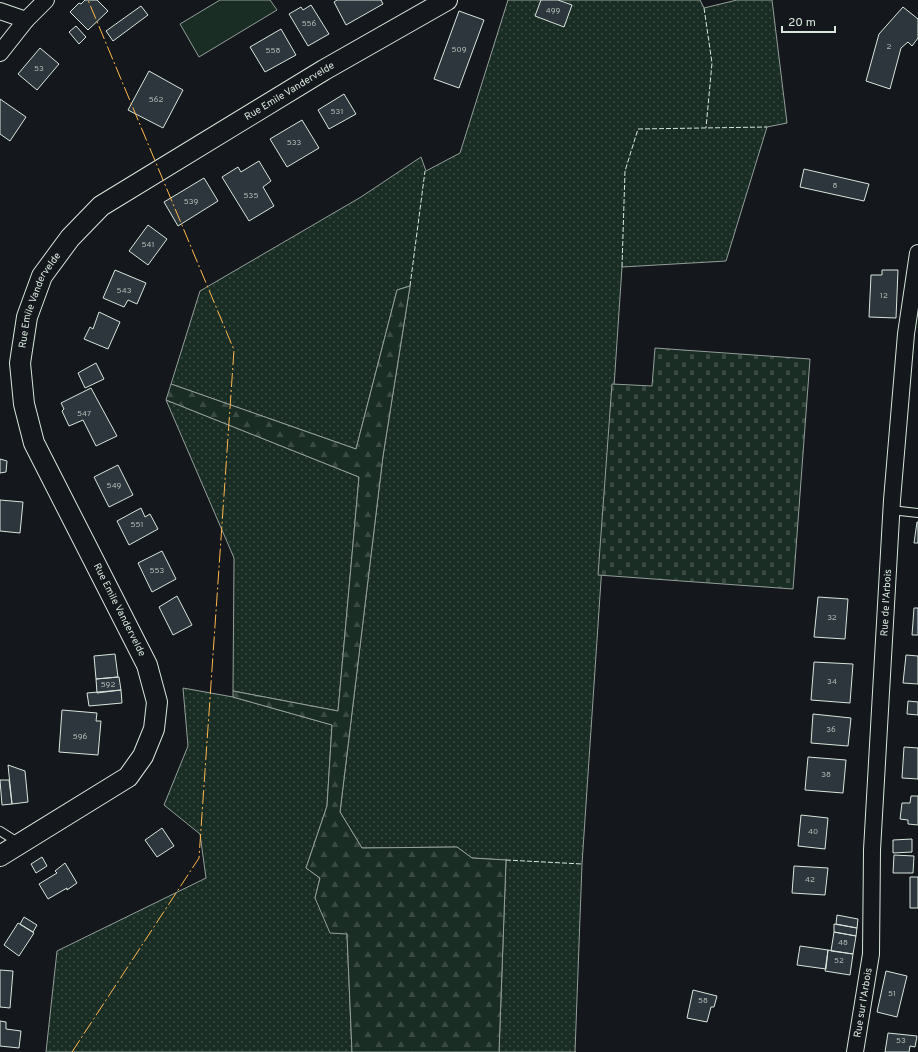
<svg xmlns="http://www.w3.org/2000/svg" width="918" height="1052" font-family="Overpass,sans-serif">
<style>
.grass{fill:url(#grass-dots);stroke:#939e99}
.forest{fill:url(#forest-firs);stroke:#939e99}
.cemetery{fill:url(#cemetery-stones);stroke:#939e99}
.garden{fill:#1a2d24;stroke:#939e99}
.building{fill:#2c363c;stroke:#d8e6dc}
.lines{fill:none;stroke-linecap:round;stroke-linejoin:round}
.service-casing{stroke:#d8e6dc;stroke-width:10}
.minor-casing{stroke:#d8e6dc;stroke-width:18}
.tertiary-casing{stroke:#d8e6dc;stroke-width:22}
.service{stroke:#14181c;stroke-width:8}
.minor{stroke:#14181c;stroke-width:16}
.tertiary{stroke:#14181c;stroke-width:20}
.fence{stroke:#d8e6dc;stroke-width:1;stroke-dasharray:5 2;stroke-linecap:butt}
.power{stroke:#ffb74d;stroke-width:1;stroke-dasharray:14 3 2 3;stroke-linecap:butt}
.labels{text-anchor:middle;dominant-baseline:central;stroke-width:3;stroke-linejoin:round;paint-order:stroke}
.number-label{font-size:8px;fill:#adbab4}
.street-label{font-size:10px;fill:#d8e6dc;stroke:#14181c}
</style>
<defs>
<pattern id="grass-dots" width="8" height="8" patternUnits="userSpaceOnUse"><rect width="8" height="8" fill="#1a2d24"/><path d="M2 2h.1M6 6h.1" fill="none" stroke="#3b4b43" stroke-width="1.8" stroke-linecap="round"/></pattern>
<pattern id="forest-firs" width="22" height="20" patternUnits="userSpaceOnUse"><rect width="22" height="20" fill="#1a2d24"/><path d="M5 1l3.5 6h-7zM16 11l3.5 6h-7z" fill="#3b4b43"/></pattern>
<pattern id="cemetery-stones" width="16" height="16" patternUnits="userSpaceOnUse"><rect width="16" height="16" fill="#1a2d24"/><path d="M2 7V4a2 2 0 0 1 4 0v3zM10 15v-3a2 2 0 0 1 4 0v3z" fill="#3b4b43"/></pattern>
</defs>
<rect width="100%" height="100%" fill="#14181c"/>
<!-- grass -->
<path class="grass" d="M 508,0 L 700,0 L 704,8 L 737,0 L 772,0 L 787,123 L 767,127 L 726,261 L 622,267 L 582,864 L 575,1052 L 576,1052 L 499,1052 L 506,860 L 472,858 L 457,847 L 362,848 L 340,812 L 383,456 L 410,286 L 397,290 L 356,449 L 171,384 L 200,291 L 361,197 L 421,157 L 426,171 L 460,153 Z
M 166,400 L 359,477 L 338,711 L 233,691 L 234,558 Z
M 183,688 L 233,697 L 332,725 L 327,806 L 306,868 L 320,878 L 315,898 L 347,934 L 352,1052 L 46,1052 L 57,951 L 206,878 L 200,834 L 164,805 L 188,746 Z"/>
<!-- forest -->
<path class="forest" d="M 410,286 L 383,456 L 340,812 L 362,848 L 457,847 L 472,858 L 506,860 L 499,1052 L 352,1052 L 347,934 L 330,933 L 315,898 L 320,878 L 306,868 L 327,806 L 332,725 L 233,697 L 233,691 L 338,711 L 359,477 L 166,400 L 171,384 L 356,449 L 397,290 Z"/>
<!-- cemetery -->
<path class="cemetery" d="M 655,348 L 810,359 L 793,589 L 598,575 L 612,384 L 652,386 Z"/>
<!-- garden -->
<path class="garden" d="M 220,0 L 270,0 L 277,10 L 199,57 L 180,24 Z"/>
<!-- building -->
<path class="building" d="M 85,0 L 97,0 L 108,11 L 88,30 L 70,12 L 79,3 L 81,4 Z
M 337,0 L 381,0 L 383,4 L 346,25 L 334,2 Z
M 541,0 L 558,0 L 572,5 L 564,27 L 535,16 Z
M 311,5 L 329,34 L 308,46 L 289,14 L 301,7 L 303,10 Z
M 141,6 L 148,15 L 113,41 L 106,31 Z
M 903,7 L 918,19 L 918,38 L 912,46 L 908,42 L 901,48 L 890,89 L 866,81 L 879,34 Z
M 459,11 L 484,20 L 459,88 L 434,79 Z
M 76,26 L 86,37 L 79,44 L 69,32 Z
M 281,29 L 296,55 L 265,72 L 250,47 Z
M 40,48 L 59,64 L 37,90 L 18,74 Z
M 149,71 L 183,90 L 163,128 L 128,110 Z
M 344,94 L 356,114 L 329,129 L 318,110 Z
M 0,99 L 26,117 L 10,141 L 0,134 Z
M 302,120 L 319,148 L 287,167 L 270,139 Z
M 259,161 L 271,181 L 263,187 L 274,206 L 249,221 L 222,177 L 238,167 L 241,172 Z
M 804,169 L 869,184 L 864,201 L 800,187 Z
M 204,178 L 218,201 L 178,226 L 164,202 Z
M 148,225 L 167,239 L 148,265 L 129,251 Z
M 115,270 L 146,283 L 137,304 L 128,300 L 124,307 L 103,298 Z
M 882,270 L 898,270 L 896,318 L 869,317 L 871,275 L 882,275 Z
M 99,312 L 120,322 L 108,349 L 84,339 L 90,327 L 93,329 Z
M 96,363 L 104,379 L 85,388 L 78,373 Z
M 91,388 L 117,436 L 96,446 L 83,420 L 69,426 L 62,411 L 64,409 L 61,403 Z
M 0,459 L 7,461 L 6,472 L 0,473 Z
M 118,465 L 133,495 L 109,507 L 94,477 Z
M 0,500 L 23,502 L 20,533 L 0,531 Z
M 141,508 L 145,517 L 150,514 L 158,529 L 129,545 L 117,521 Z
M 917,522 L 918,522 L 918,543 L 914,543 Z
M 162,551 L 176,579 L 152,592 L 138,563 Z
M 177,596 L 192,625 L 173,635 L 159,607 Z
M 818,597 L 848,599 L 845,639 L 814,637 Z
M 914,608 L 918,608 L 918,635 L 912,635 Z
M 115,654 L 118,677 L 96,679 L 94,656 Z
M 906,655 L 918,656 L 918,684 L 903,683 Z
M 814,662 L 853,664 L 850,703 L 811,700 Z
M 119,677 L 121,690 L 97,693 L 96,679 Z
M 121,690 L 122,703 L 89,706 L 87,693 Z
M 908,701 L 918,702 L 918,715 L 907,714 Z
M 62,710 L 97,713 L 96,721 L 101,721 L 98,755 L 59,752 Z
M 813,714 L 851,718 L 848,746 L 811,743 Z
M 904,747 L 918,748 L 918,779 L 902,778 Z
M 808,757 L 846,760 L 843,793 L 805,790 Z
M 8,765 L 25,771 L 28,802 L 12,804 Z
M 0,780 L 9,780 L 12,804 L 2,805 Z
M 911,796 L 918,796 L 918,825 L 908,824 L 908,820 L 900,819 L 902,803 L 910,803 Z
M 801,815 L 828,818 L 825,849 L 798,846 Z
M 162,828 L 174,846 L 157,857 L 145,840 Z
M 912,839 L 912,852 L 893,853 L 893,840 Z
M 894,855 L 914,856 L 913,873 L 893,873 Z
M 42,857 L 47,866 L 36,873 L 31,864 Z
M 65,863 L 77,883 L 67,890 L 67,888 L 48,899 L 39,884 L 57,873 L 55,871 Z
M 794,866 L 828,868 L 825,895 L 792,893 Z
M 910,877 L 918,877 L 918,908 L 910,908 Z
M 837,915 L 858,919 L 857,928 L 836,924 Z
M 24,917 L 37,925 L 33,932 L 20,924 Z
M 18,923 L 34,933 L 19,956 L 4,945 Z
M 834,924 L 857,928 L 856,936 L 834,932 Z
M 834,932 L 856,936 L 853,954 L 831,951 Z
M 800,946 L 828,950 L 826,969 L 797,965 Z
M 828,950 L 853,954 L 850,975 L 825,971 Z
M 0,970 L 13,971 L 10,1008 L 0,1007 Z
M 886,971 L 907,976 L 897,1017 L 877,1012 Z
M 693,990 L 717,996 L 714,1007 L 711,1007 L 707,1022 L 687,1018 Z
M 0,1021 L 6,1022 L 6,1029 L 21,1031 L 19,1048 L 0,1046 Z
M 888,1033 L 917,1036 L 915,1047 L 910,1046 L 909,1052 L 885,1052 Z"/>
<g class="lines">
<!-- service casing -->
<g class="service-casing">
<path id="service" d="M 891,510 L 918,513
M 0,831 L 19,843"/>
</g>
<!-- minor casing -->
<g class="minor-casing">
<g id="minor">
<path d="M 0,11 L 26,20"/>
<path d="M 0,53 L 26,20 L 46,0"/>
<path id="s1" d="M 855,1052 L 871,954 L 872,850 L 892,500 L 906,334 L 918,253"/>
</g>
</g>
<!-- tertiary casing -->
<g class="tertiary-casing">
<g id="tertiary">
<path id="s2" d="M 0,856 L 128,777 L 143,756 L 154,729 L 157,702 L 147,665 L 34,443 L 24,404 L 20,363 L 27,317 L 42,276 L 70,238 L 101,206 L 324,70 L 447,0"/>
</g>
</g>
<!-- service -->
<use href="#service" class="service"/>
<!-- minor -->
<use href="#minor" class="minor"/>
<!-- tertiary -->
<use href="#tertiary" class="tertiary"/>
<!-- fence -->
<path class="fence" d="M 704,8 L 712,63 L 706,128
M 622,267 L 625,171 L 638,129 L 767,127
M 410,286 L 425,171
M 506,860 L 582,864"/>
<!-- power -->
<path class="power" d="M 72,1052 L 199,858 L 234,350 L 88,0"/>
</g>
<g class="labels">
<!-- number labels -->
<g class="number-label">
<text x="553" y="11">499</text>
<text x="309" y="24">556</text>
<text x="889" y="47">2</text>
<text x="459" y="50">509</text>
<text x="273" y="51">558</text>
<text x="39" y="69">53</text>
<text x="156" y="100">562</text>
<text x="337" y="112">531</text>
<text x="294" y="143">533</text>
<text x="835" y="186">8</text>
<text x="251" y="196">535</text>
<text x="191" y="202">539</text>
<text x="148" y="245">541</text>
<text x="124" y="291">543</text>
<text x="884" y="296">12</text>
<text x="84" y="414">547</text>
<text x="114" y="486">549</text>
<text x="137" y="525">551</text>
<text x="157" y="571">553</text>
<text x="832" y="618">32</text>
<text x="832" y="682">34</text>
<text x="108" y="685">592</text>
<text x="831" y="730">36</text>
<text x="80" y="737">596</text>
<text x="826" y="775">38</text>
<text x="813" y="832">40</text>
<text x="810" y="880">42</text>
<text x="843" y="943">48</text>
<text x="839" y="961">52</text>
<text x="892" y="994">51</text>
<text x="703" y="1001">58</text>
<text x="901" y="1041">53</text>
</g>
<!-- street labels -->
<g class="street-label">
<text stroke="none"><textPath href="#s2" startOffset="1004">Rue Emile Vandervelde</textPath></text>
<text stroke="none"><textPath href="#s2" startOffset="668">Rue Emile Vandervelde</textPath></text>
<text stroke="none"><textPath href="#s1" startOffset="451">Rue de l'Arbois</textPath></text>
<text transform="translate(119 610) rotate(63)">Rue Emile Vandervelde</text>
<text stroke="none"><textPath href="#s1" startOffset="50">Rue sur l'Arbois</textPath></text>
</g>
</g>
<!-- scale -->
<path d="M782 26v6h53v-6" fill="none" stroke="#d8e6dc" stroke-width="2"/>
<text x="788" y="26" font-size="12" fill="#d8e6dc" stroke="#14181c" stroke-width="3" paint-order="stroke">20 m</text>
</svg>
